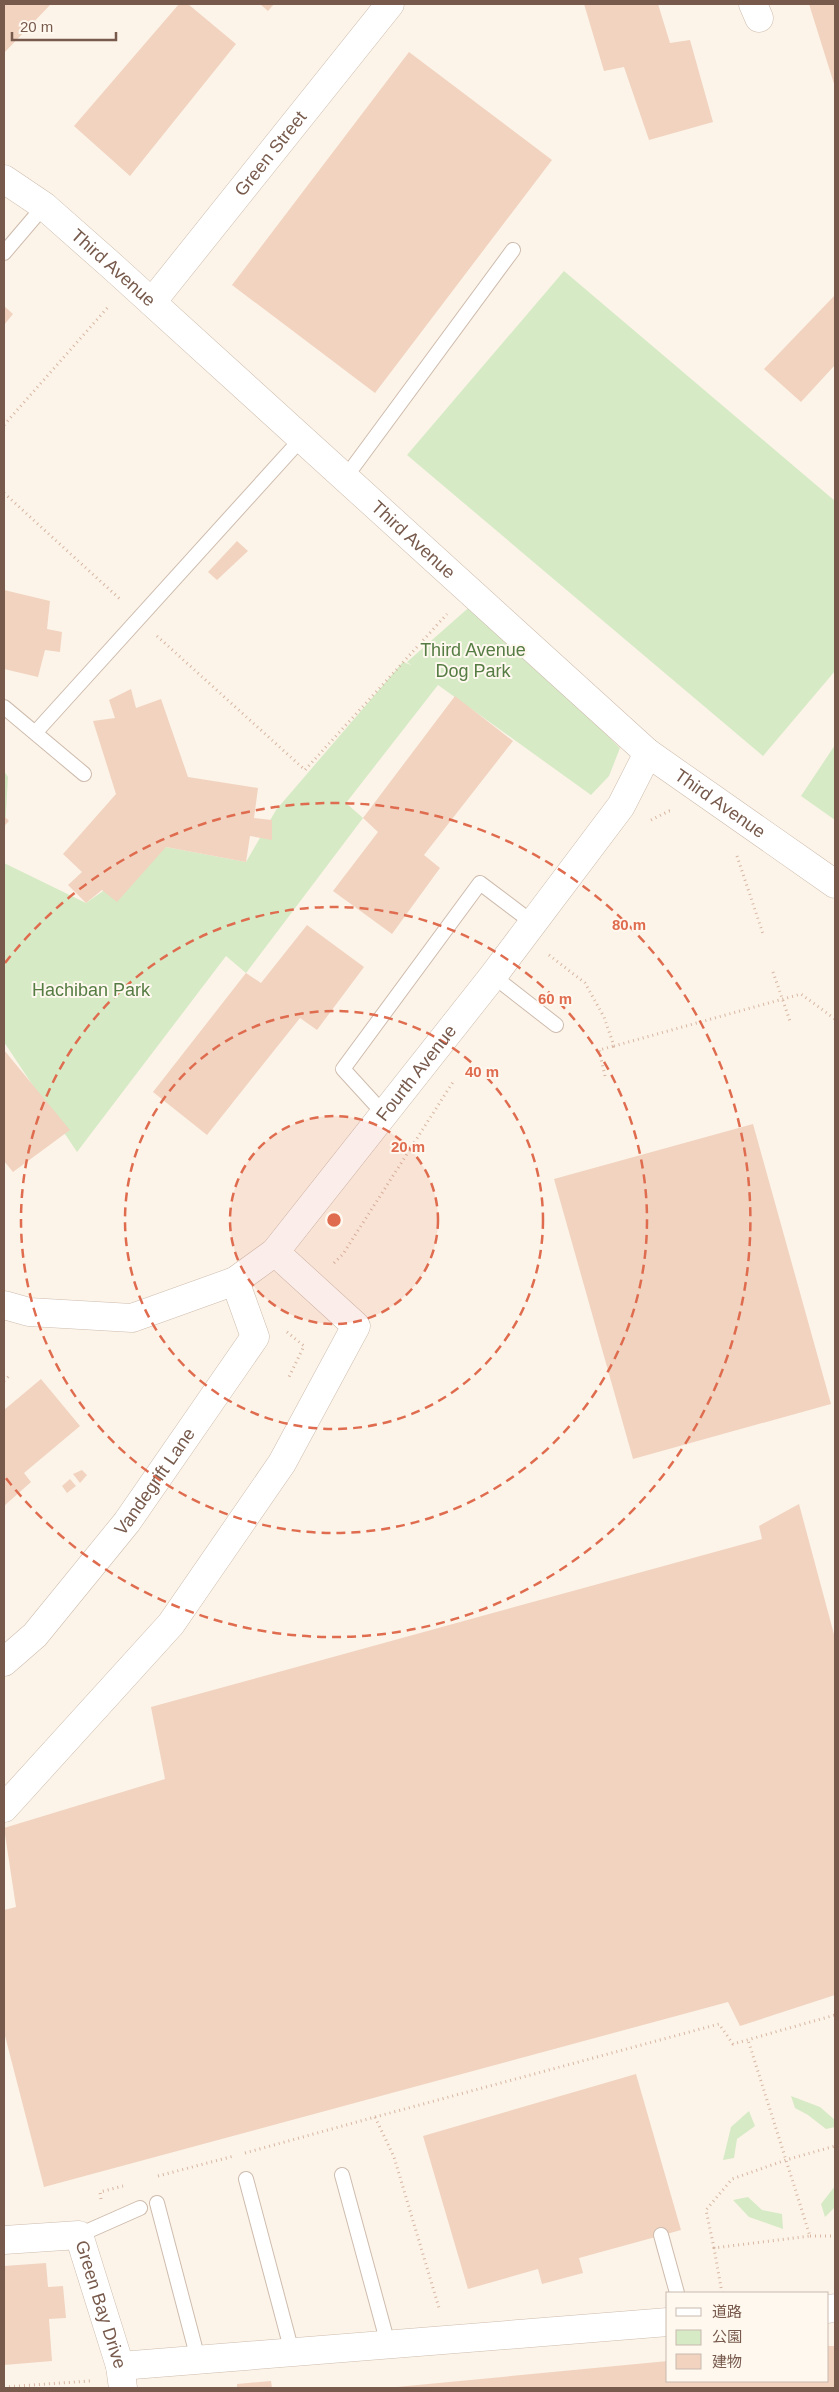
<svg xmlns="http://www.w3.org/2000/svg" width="839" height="2392" font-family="Arial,'Noto Sans JP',sans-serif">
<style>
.green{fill:#d6eac6}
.building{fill:#f1d3c0}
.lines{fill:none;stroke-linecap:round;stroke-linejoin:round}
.lane-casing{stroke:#cebcae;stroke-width:16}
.street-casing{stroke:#cebcae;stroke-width:29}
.path{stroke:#d7b6a3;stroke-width:3;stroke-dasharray:1 4;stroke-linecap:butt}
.lane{stroke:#fff;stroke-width:14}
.street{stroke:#fff;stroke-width:28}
.ring{fill:none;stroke:#df6c4f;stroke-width:2.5;stroke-dasharray:9 6}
.labels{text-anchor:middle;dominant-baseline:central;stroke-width:4;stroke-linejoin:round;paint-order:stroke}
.street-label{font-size:18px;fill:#775a4c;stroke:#fff8ef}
.park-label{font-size:18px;fill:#557c43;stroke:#fff8ef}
.centre{fill:#df6c4f;stroke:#fff8ef;stroke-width:2.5}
.ring-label{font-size:15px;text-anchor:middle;font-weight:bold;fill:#df6c4f;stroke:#fff8ef;stroke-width:4;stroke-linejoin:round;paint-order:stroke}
</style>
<rect width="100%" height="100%" fill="#fcf4e8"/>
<!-- green -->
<path class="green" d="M 564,271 L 835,501 L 835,671 L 763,756 L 407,455 Z
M 474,603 L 620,748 L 609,776 L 591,795 L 438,685 L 346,803 L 363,818 L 246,973 L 226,956 L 77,1152 L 4,1042 L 4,863 L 86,903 L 166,847 L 246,862 L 276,810 L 403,662 L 411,665 L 407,662 Z
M 835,745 L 835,820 L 801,796 Z
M 4,771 L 8,777 L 4,846 Z
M 791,2096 L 820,2107 L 835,2120 L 835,2127 L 826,2129 L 808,2115 L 795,2108 Z
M 749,2111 L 755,2126 L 737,2139 L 734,2158 L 723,2160 L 731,2127 Z
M 835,2186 L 835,2207 L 825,2217 L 821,2204 Z
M 748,2197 L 762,2210 L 782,2214 L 783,2229 L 749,2217 L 733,2200 Z"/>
<!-- building -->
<path class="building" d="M 4,4 L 51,4 L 4,53 Z
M 179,4 L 188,4 L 236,44 L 130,176 L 74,126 Z
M 260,4 L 274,4 L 268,11 Z
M 584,4 L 658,4 L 670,43 L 690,40 L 713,122 L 649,140 L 624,67 L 604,71 Z
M 809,4 L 835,4 L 835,87 Z
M 409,52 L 552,160 L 375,393 L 232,285 Z
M 835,295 L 835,365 L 801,402 L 764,369 Z
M 4,306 L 13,314 L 4,325 Z
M 237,541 L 248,551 L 217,580 L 208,572 Z
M 4,590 L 50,601 L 47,629 L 62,632 L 60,652 L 45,650 L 38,677 L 4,669 Z
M 131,689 L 136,708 L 161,699 L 188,777 L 258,788 L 254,818 L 272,820 L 272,840 L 250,836 L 246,862 L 166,847 L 117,902 L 102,890 L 86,903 L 68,885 L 82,872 L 63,854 L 116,794 L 93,721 L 115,718 L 109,700 Z
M 455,696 L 513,741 L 424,855 L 440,868 L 392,934 L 333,891 L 378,832 L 363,818 Z
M 4,816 L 9,821 L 4,826 Z
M 307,925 L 364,967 L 317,1030 L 300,1018 L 207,1135 L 153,1092 L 246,973 L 261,983 Z
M 4,1050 L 70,1130 L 13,1172 L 4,1161 Z
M 753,1124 L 831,1404 L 633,1459 L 554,1179 Z
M 41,1379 L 80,1426 L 24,1473 L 31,1482 L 4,1506 L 4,1410 Z
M 82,1470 L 87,1475 L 80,1483 L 73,1474 Z
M 70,1479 L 76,1486 L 67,1493 L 62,1486 Z
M 799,1504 L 835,1638 L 835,1995 L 740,2026 L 728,2002 L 44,2187 L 4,2032 L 4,1910 L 16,1907 L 4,1828 L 165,1779 L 151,1707 L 762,1539 L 759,1526 Z
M 636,2074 L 681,2230 L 579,2258 L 583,2273 L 542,2284 L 538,2269 L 468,2289 L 423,2136 Z
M 46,2263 L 48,2287 L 63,2286 L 66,2318 L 49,2319 L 52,2361 L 4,2365 L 4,2266 Z
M 828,2346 L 835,2346 L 835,2388 L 386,2388 L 668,2361 L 668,2381 L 828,2381 Z
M 271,2381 L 272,2388 L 237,2388 L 237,2384 Z"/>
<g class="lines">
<!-- lane casing -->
<g class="lane-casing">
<path id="lane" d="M 4,253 L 44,206
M 345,478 L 513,250
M 4,707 L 84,774
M 35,733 L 302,438
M 493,976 L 556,1025
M 385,1115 L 343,1069 L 480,883 L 533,923
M 342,2175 L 388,2344
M 246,2179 L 292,2352
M 157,2203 L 198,2359
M 79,2235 L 140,2208
M 661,2235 L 677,2293"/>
</g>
<!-- street casing -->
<g class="street-casing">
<g id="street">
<path d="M 753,4 L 759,18"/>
<path id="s1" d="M 4,179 L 44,206 L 113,267 L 648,753 L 835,884"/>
<path id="s2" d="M 152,302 L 390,4"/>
<path id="s3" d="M 4,1305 L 29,1312 L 132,1318 L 235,1281 L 275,1252 L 493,976 L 621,806 L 648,753"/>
<path id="s4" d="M 4,1662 L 35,1635 L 127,1522 L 255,1337 L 235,1281"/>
<path d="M 4,1808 L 171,1624 L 282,1463 L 356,1326 L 275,1252"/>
<path id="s5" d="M 4,2240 L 79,2235 L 120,2366 L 123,2388"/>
<path d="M 828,2309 L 835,2308"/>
<path d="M 120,2366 L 668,2322"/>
</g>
</g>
<!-- path -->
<path class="path" d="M 4,425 L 109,306
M 4,493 L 121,600
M 157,636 L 305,770 L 447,614
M 651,820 L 669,811 L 672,811
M 737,856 L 763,934
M 549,955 L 585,983 L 604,1017 L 614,1046 L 801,994 L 835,1019
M 773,972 L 791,1024
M 605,1076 L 599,1050 L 614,1046
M 334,1263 L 343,1254 L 453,1082
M 287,1332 L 304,1346 L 288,1379
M 4,1381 L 9,1376
M 375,2117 L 719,2024 L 733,2044 L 835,2015
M 245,2153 L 375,2117 L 394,2157 L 439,2308
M 158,2176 L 234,2156
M 101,2199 L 100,2192 L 123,2186
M 810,2236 L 835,2236
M 714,2248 L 706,2210 L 732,2179 L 786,2160 L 835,2146
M 722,2293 L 714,2248 L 810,2236 L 748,2040
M 4,2387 L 90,2381"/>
<!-- lane -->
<use href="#lane" class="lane"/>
<!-- street -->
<use href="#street" class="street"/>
</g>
<!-- distance rings -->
<circle cx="334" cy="1220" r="104" fill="#df6c4f" fill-opacity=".12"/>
<g class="ring">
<circle cx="334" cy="1220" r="104"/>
<circle cx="334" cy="1220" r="209"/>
<circle cx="334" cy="1220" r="313"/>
<path d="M5 963A417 417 0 1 1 5 1477"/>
</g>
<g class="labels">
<!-- street labels -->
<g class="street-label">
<text stroke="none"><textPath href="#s2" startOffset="190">Green Street</textPath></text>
<text stroke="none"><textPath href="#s1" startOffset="141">Third Avenue</textPath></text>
<text stroke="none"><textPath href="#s1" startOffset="546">Third Avenue</textPath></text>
<text stroke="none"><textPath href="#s1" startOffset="951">Third Avenue</textPath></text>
<text stroke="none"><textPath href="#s3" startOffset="516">Fourth Avenue</textPath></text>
<text stroke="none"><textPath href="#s4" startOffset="236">Vandegrift Lane</textPath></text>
<text stroke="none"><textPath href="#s5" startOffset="148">Green Bay Drive</textPath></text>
</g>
<!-- park labels -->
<g class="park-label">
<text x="473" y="650">Third Avenue<tspan x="473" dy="21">Dog Park</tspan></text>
<text x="91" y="990">Hachiban Park</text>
</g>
</g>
<circle cx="334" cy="1220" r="8" class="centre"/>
<g class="ring-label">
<text x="629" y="930">80 m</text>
<text x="555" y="1004">60 m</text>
<text x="482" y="1077">40 m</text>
<text x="408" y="1152">20 m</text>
</g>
<!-- border -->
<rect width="839" height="2392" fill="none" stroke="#775a4c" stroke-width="10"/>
<!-- legend -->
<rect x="666" y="2292" width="162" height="90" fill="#fff8ef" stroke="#c9b9ae"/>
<rect x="676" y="2308" width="25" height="8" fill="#ffffff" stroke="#c9b9ae"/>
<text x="712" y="2317" font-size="15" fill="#775a4c">道路</text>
<rect x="676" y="2330" width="25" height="15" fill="#d6eac6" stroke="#c9b9ae"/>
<text x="712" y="2342" font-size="15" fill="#775a4c">公園</text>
<rect x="676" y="2354" width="25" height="15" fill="#f1d3c0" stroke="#c9b9ae"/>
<text x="712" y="2367" font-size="15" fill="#775a4c">建物</text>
<!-- scale -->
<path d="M12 32v8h104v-8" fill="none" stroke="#775a4c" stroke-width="2.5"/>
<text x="20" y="32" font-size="15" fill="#775a4c" stroke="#fff8ef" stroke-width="4" paint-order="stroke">20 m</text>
</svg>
